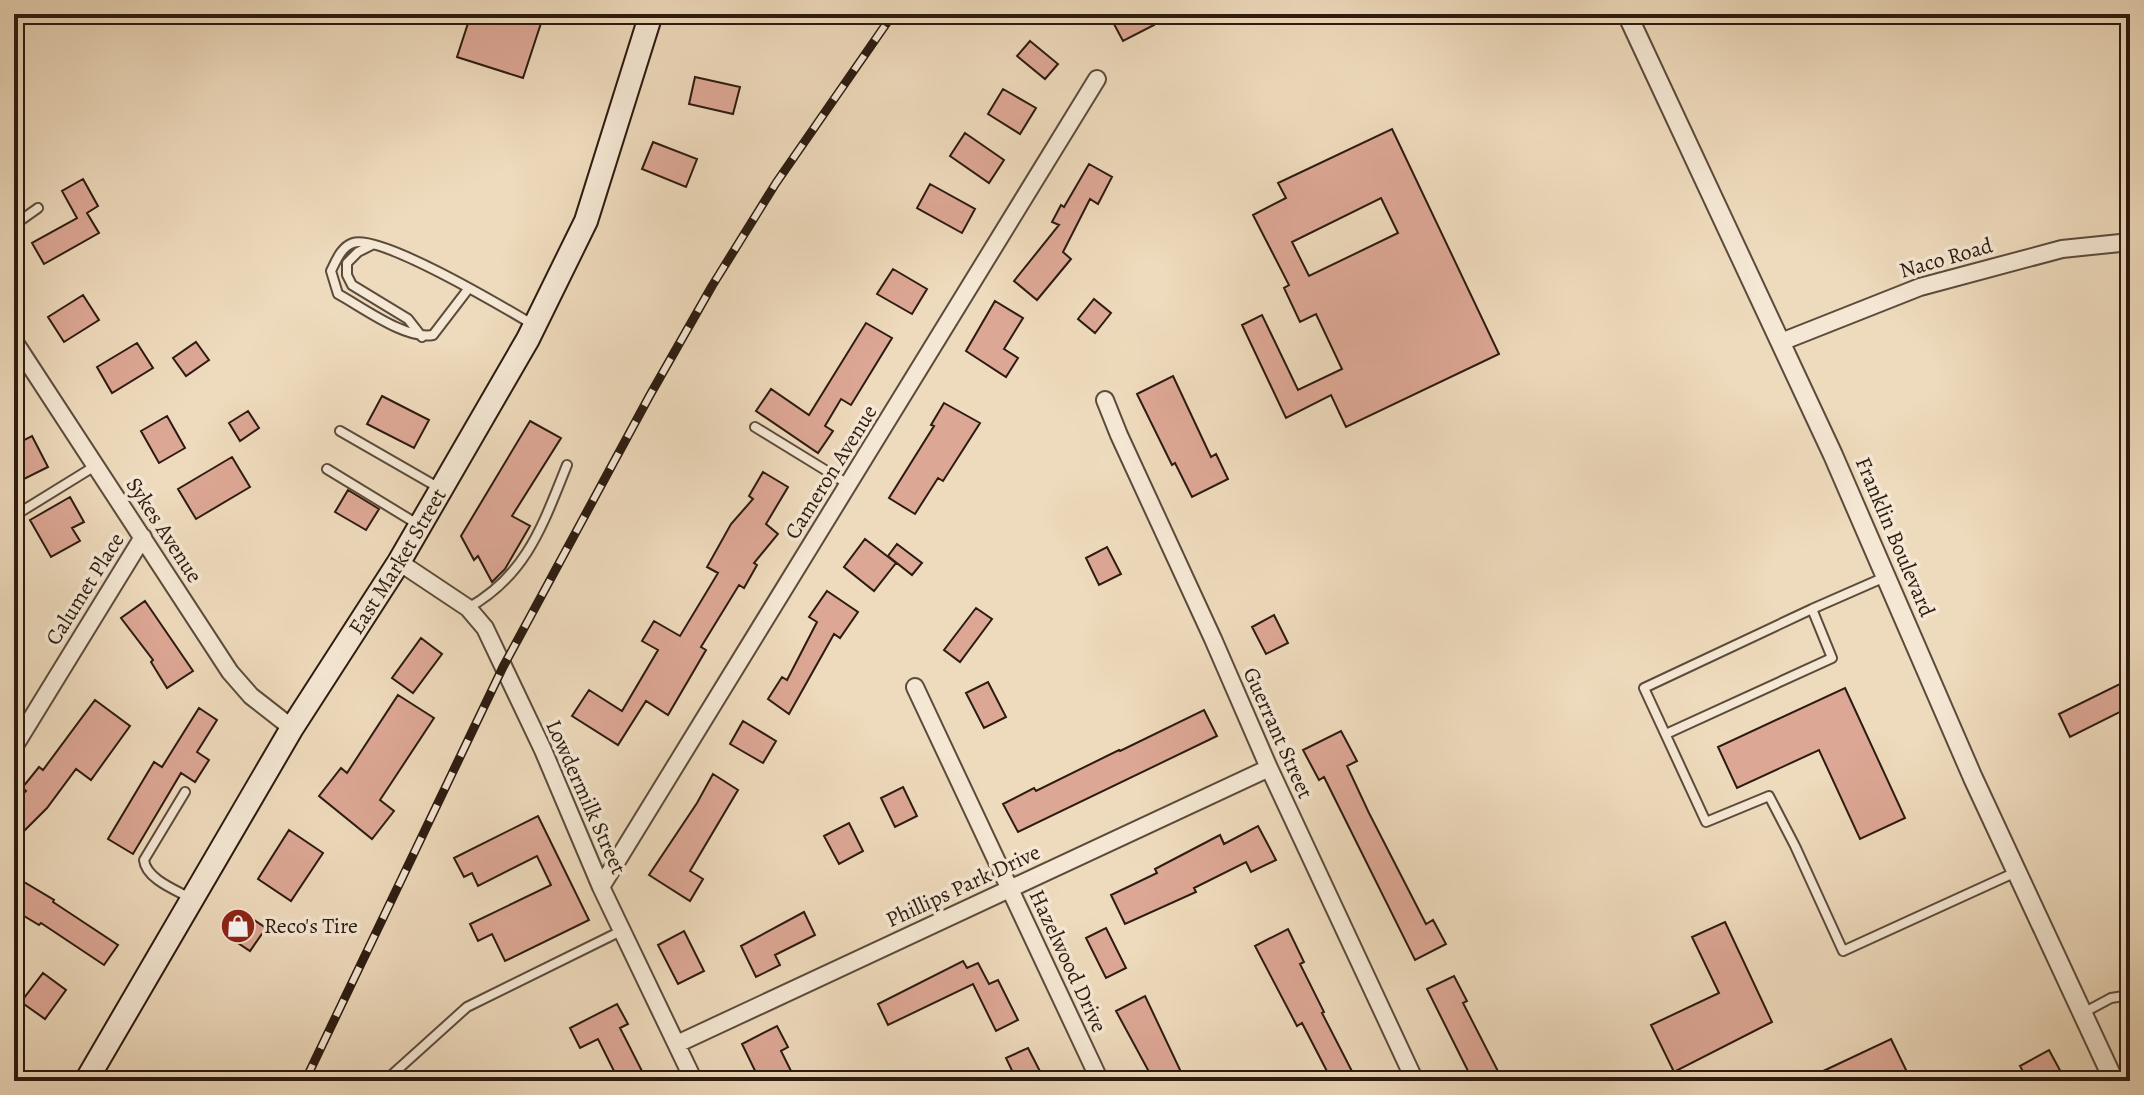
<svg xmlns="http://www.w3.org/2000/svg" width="2144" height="1095" font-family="Alegreya,serif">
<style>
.building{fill:#dda795;stroke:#2c1b10;stroke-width:2;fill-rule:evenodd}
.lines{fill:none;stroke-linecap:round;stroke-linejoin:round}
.service-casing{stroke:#5c4b3b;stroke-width:12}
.minor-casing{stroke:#5c4b3b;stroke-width:20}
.tertiary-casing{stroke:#5c4b3b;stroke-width:22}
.secondary-casing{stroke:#2c1b10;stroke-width:26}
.service{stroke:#f4e7d3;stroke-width:8}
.minor{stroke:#f4e7d3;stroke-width:16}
.tertiary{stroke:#f4e7d3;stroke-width:18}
.secondary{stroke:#f4e7d3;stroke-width:22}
.rail-casing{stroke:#2c1b10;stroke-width:9}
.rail{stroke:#f4e7d3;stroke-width:6;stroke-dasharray:18;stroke-linecap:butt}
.labels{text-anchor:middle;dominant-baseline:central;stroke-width:7;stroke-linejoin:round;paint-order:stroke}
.street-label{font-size:22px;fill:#2c1b10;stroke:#f4e7d3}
.poi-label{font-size:22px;fill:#2c1b10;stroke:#f4e7d3;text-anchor:start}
</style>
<rect width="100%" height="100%" fill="#eedabc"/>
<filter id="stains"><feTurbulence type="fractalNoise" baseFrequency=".0025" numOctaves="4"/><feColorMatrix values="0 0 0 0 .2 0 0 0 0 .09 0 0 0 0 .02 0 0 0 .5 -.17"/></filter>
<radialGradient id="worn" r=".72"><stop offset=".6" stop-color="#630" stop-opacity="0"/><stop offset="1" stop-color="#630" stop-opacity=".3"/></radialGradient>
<!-- building -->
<path class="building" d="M 471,14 L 544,14 L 523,78 L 457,57 Z
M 1116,14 L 1149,14 L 1154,25 L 1123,41 L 1114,24 L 1119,21 Z
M 1030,41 L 1058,64 L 1045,79 L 1017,56 Z
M 695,77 L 740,87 L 733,114 L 689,104 Z
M 1003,89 L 1036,108 L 1020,134 L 988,114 Z
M 1392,129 L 1499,354 L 1346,427 L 1331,395 L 1286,418 L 1242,325 L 1262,315 L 1298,390 L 1342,369 L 1316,314 L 1300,322 L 1284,288 L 1289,285 L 1253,215 L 1286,198 L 1278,183 ZM 1381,198 L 1398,233 L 1309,276 L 1292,242 Z
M 965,133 L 1004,160 L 989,183 L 950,156 Z
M 653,142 L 697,159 L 686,187 L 642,169 Z
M 1089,164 L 1112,177 L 1098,204 L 1090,199 L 1063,252 L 1071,259 L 1037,300 L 1014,281 L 1059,225 L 1052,222 L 1061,205 L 1064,207 Z
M 83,179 L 98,206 L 87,213 L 99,233 L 44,264 L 32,243 L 77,218 L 62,191 Z
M 930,184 L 975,209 L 962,233 L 917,208 Z
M 893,269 L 927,289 L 912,314 L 877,294 Z
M 83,295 L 99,320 L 64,342 L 48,317 Z
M 1094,299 L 1111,313 L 1095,333 L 1078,319 Z
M 995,301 L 1023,318 L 1004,349 L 1018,358 L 1006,377 L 966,351 Z
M 866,323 L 892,338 L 851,405 L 841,399 L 825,426 L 833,431 L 818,453 L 756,411 L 771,389 L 809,415 Z
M 196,342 L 209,360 L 186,376 L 173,358 Z
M 137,343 L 153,368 L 112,393 L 97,367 Z
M 1173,376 L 1211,457 L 1216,454 L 1228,479 L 1192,497 L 1175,463 L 1172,465 L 1137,394 Z
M 382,396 L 429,420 L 414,448 L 367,424 Z
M 944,403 L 980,423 L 943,481 L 938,478 L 915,514 L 889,498 L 934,426 L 931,425 Z
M 248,411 L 259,428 L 240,441 L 229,423 Z
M 167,416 L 185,448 L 159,463 L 141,431 Z
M 530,421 L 561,438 L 512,516 L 530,526 L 505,569 L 492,582 L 478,556 L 474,560 L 461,536 Z
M 32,436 L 48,467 L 14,484 L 14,445 Z
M 232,457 L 250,487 L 196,519 L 178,489 Z
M 763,472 L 788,487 L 766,524 L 778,534 L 754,563 L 757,565 L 744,588 L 739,585 L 701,647 L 706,650 L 668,715 L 646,701 L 618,745 L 572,716 L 589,690 L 622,711 L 658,650 L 642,641 L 654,621 L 680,636 L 718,573 L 707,567 L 731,524 L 753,499 L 749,496 Z
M 348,490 L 379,509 L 366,530 L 335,512 Z
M 70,497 L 84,522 L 72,528 L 80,541 L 51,557 L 30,520 Z
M 865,539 L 896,563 L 874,591 L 844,567 Z
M 897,544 L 922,563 L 912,575 L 888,556 Z
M 1107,547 L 1121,574 L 1099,585 L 1086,558 Z
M 827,591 L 858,612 L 840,638 L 834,634 L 789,714 L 768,699 L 782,677 L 787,680 L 817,622 L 809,617 Z
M 145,601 L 193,671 L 167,688 L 151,662 L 153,660 L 121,618 Z
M 976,608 L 992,619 L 960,662 L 944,650 Z
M 1274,615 L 1288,643 L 1266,654 L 1252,627 Z
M 421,638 L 442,654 L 413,693 L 392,678 Z
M 2130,679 L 2130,707 L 2070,737 L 2059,714 Z
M 988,682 L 1006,717 L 984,728 L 966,693 Z
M 1845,688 L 1905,818 L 1860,839 L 1819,750 L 1737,788 L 1718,747 Z
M 398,695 L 434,718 L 380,800 L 394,811 L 372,839 L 319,796 L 341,768 L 347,773 Z
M 95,700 L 130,726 L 91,780 L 76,769 L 47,808 L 14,841 L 14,804 L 26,791 L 22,788 L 39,767 L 43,770 Z
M 199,708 L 217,720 L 197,752 L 209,760 L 195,782 L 181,773 L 133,854 L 108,839 L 154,762 L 162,767 Z
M 1204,710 L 1217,736 L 1018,832 L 1003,804 L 1034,788 L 1036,791 L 1119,750 L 1120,751 Z
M 743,721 L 776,741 L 763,763 L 730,744 Z
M 1341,731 L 1357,761 L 1347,766 L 1369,813 L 1426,924 L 1433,920 L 1446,944 L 1415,960 L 1324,777 L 1319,780 L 1303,750 Z
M 713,774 L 738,790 L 690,871 L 703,879 L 690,901 L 649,875 L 697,803 Z
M 903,787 L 917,816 L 895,827 L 881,798 Z
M 538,816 L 589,920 L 505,961 L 492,934 L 478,941 L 470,924 L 551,885 L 537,856 L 478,886 L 472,873 L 464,877 L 454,858 Z
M 849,823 L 863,851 L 839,864 L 824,836 Z
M 1258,826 L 1276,860 L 1251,872 L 1246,862 L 1194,888 L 1196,892 L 1125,924 L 1111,895 L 1157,873 L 1155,869 L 1220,835 L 1224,844 Z
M 289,830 L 323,853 L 291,901 L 258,879 Z
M 14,876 L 54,900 L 53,902 L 118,945 L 104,965 L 41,923 L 39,925 L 14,910 Z
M 239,910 L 266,928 L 250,951 L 223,933 Z
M 804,912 L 815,935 L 775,955 L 780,965 L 756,977 L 741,946 Z
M 1725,922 L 1772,1022 L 1674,1072 L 1651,1025 L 1719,993 L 1692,937 Z
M 1106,928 L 1126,968 L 1106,978 L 1086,938 Z
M 1288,929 L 1304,962 L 1300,964 L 1324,1012 L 1322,1013 L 1357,1081 L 1332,1081 L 1302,1023 L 1297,1026 L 1255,946 Z
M 684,931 L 704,971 L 678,984 L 658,945 Z
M 963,961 L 967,968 L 978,963 L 989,984 L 998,980 L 1018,1020 L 996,1031 L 973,984 L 888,1025 L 878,1004 Z
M 43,973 L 66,990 L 45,1019 L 21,1002 Z
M 1454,976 L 1467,1001 L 1463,1003 L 1503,1081 L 1473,1081 L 1427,989 Z
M 1145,996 L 1182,1074 L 1169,1081 L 1154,1081 L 1116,1011 Z
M 617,1004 L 628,1024 L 620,1028 L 643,1073 L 628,1081 L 619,1081 L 598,1039 L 580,1048 L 570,1028 Z
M 777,1026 L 788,1047 L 781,1051 L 796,1081 L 760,1081 L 742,1044 Z
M 1891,1039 L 1907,1072 L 1887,1081 L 1802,1081 Z
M 1028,1048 L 1045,1081 L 1017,1081 L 1006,1058 Z
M 2049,1050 L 2062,1074 L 2047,1081 L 2028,1081 L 2020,1066 Z"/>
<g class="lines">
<!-- service casing -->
<g class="service-casing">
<path id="service" d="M 688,14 L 702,17 L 708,14
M 14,225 L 38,208
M 372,245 L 358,252 L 347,263 L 347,275 L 352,285 L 408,319 L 422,337
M 469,288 L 433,335 C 406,340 362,307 338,294 L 331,271 C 336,261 341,247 353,243 C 381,234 503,307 532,324
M 755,427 L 848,484
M 340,431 L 441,489
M 327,469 L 419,525
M 14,516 L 95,466
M 468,608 C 527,575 543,524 567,465
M 1812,609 L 1885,577
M 1666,734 L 1832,658 L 1812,609 L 1644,688 L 1706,822 L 1769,796 L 1795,846 L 1843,951 L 2016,872
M 185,792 L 144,860 C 146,879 176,890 192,899
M 2083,1013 L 2111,998 L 2130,995
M 385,1081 L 467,1007 L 621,931"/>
</g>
<!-- minor casing -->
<g class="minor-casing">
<path id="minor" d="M 14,341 L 230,672 L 251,696 L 292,728
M 1781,342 L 1920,287 L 2062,249 L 2130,242
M 1105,400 L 1119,435 L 1213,639 L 1269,768 L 1415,1081
M 399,562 L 468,608 L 485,628 L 543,750 L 601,887 L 694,1081
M 915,687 L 1100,1081
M 14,747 L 143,537
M 601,887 L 1097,79
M 677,1044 L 1269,768"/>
</g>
<!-- tertiary casing -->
<g class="tertiary-casing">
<path id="tertiary" d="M 1627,14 L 1833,455 L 1973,778 L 2114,1081"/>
</g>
<!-- secondary casing -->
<g class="secondary-casing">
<g id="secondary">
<path id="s1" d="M 86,1081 L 292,728 L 399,562 L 528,339 L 586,221 L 651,14"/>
</g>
</g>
<!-- service -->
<use href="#service" class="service"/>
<!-- minor -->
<use href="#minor" class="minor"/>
<!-- tertiary -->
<use href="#tertiary" class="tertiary"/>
<!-- secondary -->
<use href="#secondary" class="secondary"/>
<!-- rail casing -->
<g class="rail-casing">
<path id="rail" d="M 305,1081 L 503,667 L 650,395 L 712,286 L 776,183 L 893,14"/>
</g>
<!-- rail -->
<use href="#rail" class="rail"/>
</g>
<!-- icons -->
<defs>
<g id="shop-disc" transform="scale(1.8)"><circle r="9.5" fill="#8f2418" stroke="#f4e7d3"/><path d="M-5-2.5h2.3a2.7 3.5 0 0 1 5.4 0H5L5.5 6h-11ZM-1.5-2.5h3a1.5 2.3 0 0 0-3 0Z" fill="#fff"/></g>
</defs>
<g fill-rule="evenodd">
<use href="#shop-disc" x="238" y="926"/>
</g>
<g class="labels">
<!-- street labels -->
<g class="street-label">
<text transform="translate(1946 258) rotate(-16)">Naco Road</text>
<text transform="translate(831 472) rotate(-58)">Cameron Avenue</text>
<text transform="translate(164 530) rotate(57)">Sykes Avenue</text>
<text transform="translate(1895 537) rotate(67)">Franklin Boulevard</text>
<text stroke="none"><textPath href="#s1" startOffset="606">East Market Street</textPath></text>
<text transform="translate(85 589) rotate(-58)">Calumet Place</text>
<text transform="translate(1278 733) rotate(66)">Guerrant Street</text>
<text transform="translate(586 797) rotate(66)">Lowdermilk Street</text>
<text transform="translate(963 886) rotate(-25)">Phillips Park Drive</text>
<text transform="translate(1068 961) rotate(65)">Hazelwood Drive</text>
</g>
<!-- poi labels -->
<g class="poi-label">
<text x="264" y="926">Reco's Tire</text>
</g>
</g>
<!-- margin -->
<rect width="2144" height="1095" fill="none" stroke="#eedabc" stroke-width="48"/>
<rect x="16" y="16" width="2112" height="1063" fill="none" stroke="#2c1b10" stroke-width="4"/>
<rect x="24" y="24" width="2096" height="1047" fill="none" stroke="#2c1b10" stroke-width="2"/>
<rect width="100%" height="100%" filter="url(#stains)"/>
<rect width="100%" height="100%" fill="url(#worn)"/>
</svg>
